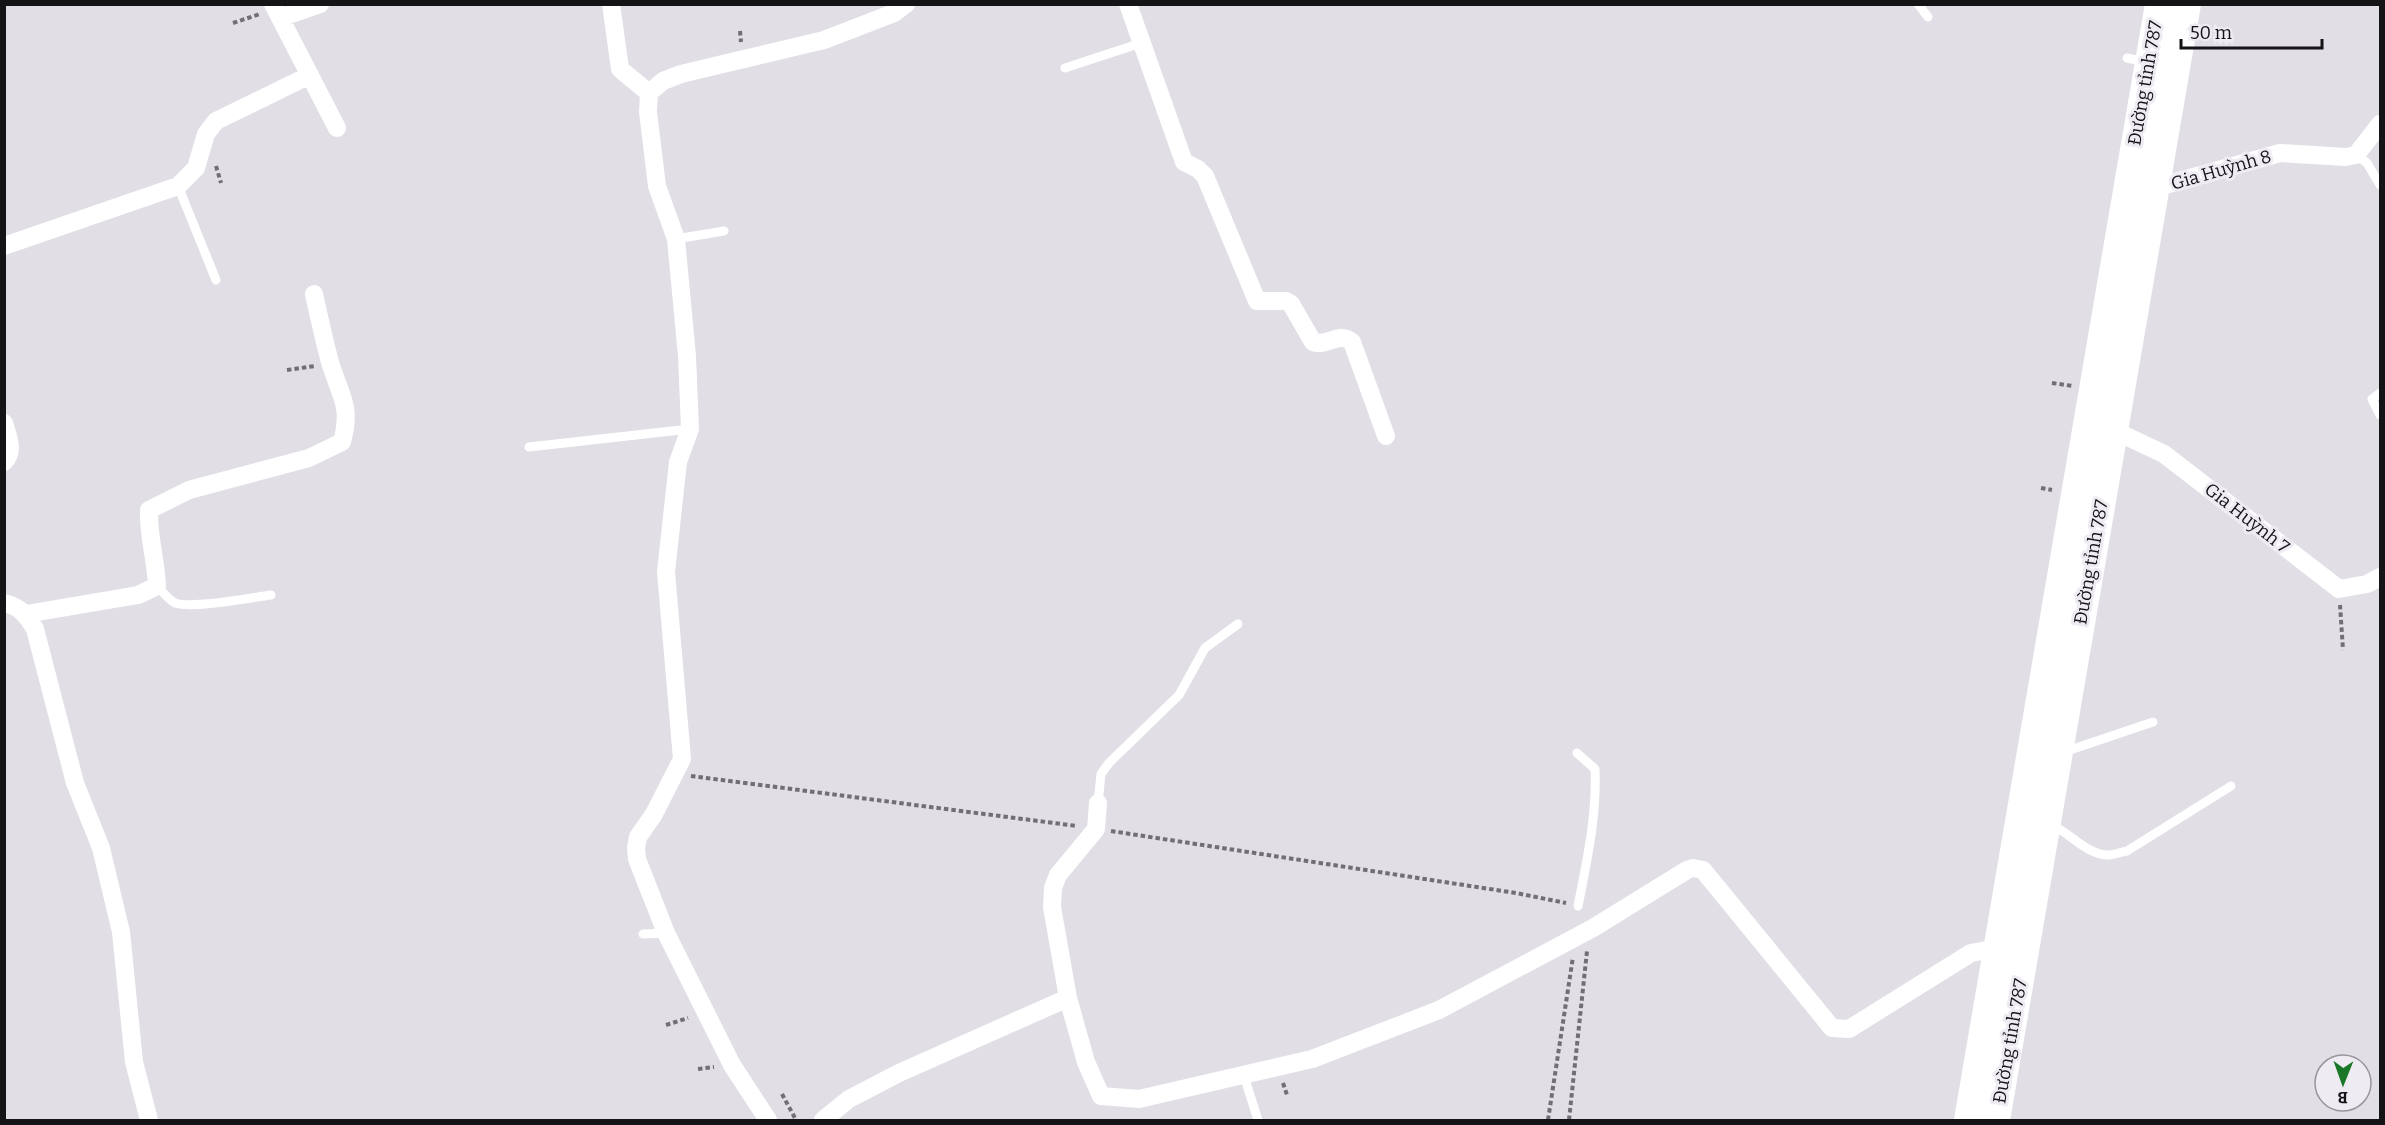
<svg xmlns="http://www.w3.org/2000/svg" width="2385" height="1125" font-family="Bitter,serif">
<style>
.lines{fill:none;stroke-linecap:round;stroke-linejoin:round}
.path{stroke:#716f74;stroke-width:4;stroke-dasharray:4.5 3;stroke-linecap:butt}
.service{stroke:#fff;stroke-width:9}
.minor{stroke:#fff;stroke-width:18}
.primary{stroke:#fff;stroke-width:28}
.labels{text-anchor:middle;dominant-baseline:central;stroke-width:6;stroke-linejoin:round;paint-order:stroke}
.street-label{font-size:18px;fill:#141316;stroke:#efebf2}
</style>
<rect width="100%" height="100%" fill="#e1dee5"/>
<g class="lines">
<!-- path -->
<path class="path" d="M 233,23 L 260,14
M 740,31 L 741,42
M 216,166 L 221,183
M 287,370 L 315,366
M 2052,383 L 2073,386
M 2041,488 L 2052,490
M 2340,605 L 2343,650
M 691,776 L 1077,826
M 1111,831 L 1516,893 L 1566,903
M 666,1025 L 688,1018
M 698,1069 L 714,1067
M 1283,1083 L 1287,1095
M 782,1094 L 796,1120
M 1548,1120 L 1573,957
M 1569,1120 L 1587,951"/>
<!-- service -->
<path class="service" d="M 1918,4 L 1928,17
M 2127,58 L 2146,62
M 1065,68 L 1141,43
M 2356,155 L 2367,163 L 2380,185
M 178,186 L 216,280
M 676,239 L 724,231
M 2380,393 L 2372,399 L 2380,415
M 529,447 L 690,429
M 157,586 C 162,591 169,600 175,603 C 193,609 249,598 271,595
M 2064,752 L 2153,722
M 1577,753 L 1595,769 C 1597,816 1587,860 1578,906
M 1098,803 L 1101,774 L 1109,763 L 1179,695 L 1205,648 L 1238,624
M 2049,824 C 2069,831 2086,855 2108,855 C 2114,855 2121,852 2127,851 L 2231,786
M 643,934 L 666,933
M 1244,1076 L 1258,1120"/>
<!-- minor -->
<path class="minor" d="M 273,4 L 337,128
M 611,4 L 620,69 L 649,93
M 1128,4 L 1184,162 L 1198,169 L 1205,176 L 1257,301 L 1286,301 L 1291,304 L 1313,342 C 1327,347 1339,331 1352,342 L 1386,436
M 280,18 L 320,4
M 2154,188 L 2280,153 L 2346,157 L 2356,155 L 2380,124
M 4,246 L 178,186 L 196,168 L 206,134 L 216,121 L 310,75
M 4,423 C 8,436 15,452 4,462
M 2113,430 L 2164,454 L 2339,589 L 2367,584 L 2380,577
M 4,603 C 20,606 27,616 35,629 L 75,783 L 101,848 L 121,932 L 134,1062 L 149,1120
M 26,614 L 138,595 L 157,586 C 156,560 148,536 149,510 L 189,490 L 309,458 L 342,442 C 352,405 340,396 330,362 C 324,340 319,317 314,294
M 1098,803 L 1096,829 L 1058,875 L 1053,888 L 1052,907 L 1068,998 L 1086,1062 L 1101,1096 L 1139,1099 L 1312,1059 L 1439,1010 L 1593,928 L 1687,870 L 1693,868 L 1703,870 L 1832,1028 L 1849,1029 L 1971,953 L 1997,948
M 768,1120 L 732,1065 L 666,933 L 637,859 L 636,848 L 638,837 L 654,814 L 682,759 L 666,572 L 678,462 L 690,429 L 687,356 L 676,239 L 657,186 L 648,112 L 649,93 L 663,81 L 681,74 L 824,40 L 894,13 L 906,4
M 823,1120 L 849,1099 L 899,1073 L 1068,998"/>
<!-- primary -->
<path class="primary" d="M 1968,1120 L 2159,4
M 1996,1120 L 2187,4"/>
</g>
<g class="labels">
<!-- street labels -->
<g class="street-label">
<text transform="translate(2145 83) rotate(-80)">Đường tỉnh 787</text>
<text transform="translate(2221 170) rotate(-16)">Gia Huỳnh 8</text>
<text transform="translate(2247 518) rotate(38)">Gia Huỳnh 7</text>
<text transform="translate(2091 562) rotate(-80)">Đường tỉnh 787</text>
<text transform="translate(2010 1041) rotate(-80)">Đường tỉnh 787</text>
</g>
</g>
<!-- border -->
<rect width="2385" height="1125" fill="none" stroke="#141316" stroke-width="12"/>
<!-- north arrow -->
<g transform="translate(2343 1083) rotate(181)"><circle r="28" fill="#efebf2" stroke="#97959a" stroke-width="1.5"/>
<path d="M0-4.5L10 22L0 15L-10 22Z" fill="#197727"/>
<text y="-9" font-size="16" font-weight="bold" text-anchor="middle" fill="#141316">B</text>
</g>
<!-- scale -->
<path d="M2181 39v9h141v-9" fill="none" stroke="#141316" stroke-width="3"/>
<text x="2190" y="39" font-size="18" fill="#141316" stroke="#efebf2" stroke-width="4.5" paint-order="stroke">50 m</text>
</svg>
